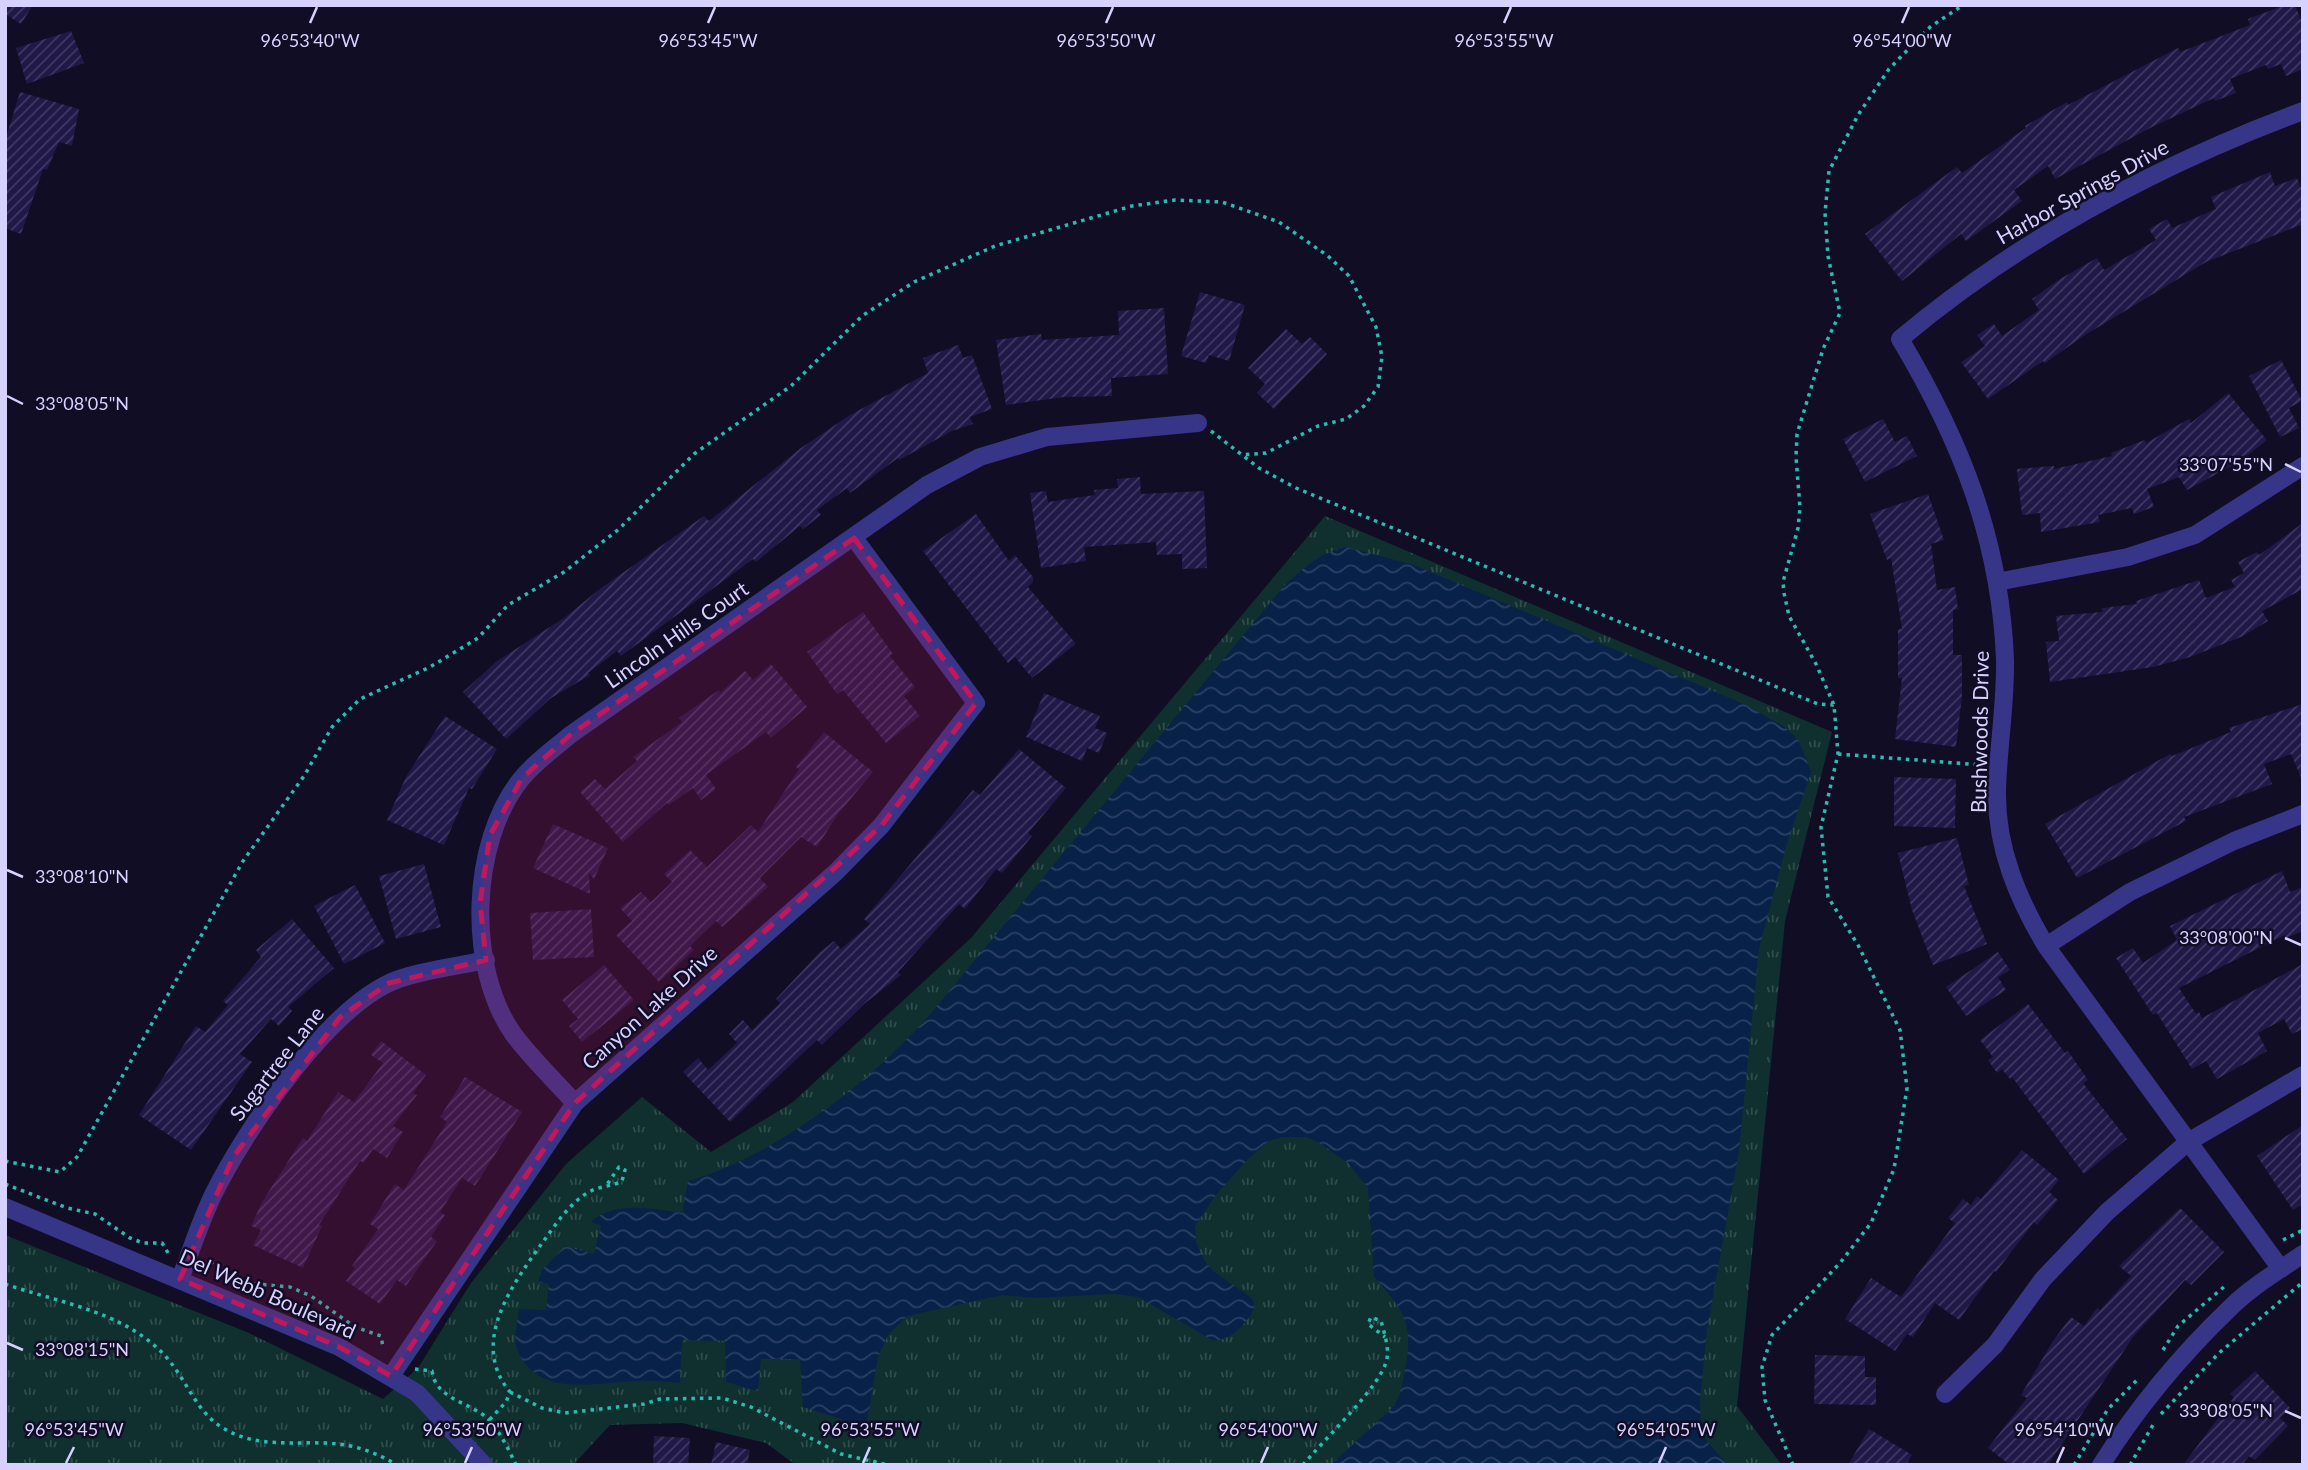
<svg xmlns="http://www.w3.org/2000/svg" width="2308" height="1470" font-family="Lato,sans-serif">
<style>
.grass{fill:url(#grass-tufts)}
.water{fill:url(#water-waves)}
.building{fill:url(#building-hatch)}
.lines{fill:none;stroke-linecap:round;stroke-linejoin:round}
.path{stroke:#26beb2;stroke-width:3.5;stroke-dasharray:3.5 5;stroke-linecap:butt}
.minor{stroke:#363587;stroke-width:18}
.marked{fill:#c2185b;fill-opacity:0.2;stroke:#c2185b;stroke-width:5;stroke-dasharray:14 9;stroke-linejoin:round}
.ticks{fill:none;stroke:#d6d1ff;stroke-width:2.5}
.labels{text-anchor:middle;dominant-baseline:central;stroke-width:5;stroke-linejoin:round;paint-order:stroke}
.street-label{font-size:21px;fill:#d6d1ff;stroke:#110d25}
.ticks-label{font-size:18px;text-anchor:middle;fill:#d6d1ff;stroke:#110d25;stroke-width:5;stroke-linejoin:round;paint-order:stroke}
</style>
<defs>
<pattern id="grass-tufts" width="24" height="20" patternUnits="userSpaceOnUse" patternTransform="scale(1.75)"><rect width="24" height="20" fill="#0f302e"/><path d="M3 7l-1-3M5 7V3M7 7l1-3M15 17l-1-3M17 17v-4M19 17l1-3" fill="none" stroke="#314d4d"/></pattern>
<pattern id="water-waves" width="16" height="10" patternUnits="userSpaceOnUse" patternTransform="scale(1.75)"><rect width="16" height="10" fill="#082149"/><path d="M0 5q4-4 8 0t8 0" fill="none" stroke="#2b4064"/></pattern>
<pattern id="building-hatch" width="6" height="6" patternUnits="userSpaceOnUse" patternTransform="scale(1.75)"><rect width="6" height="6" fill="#201847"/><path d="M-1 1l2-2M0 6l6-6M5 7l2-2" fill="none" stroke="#403963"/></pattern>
</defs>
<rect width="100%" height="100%" fill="#110d25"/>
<!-- grass -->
<path class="grass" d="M 1325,516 L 1832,732 L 1785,921 L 1737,1406 L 1782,1465 L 796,1465 L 766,1443 L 682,1423 L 610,1425 L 573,1465 L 5,1465 L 5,1235 L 249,1333 L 383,1399 L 418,1368 L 471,1283 L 566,1164 L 642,1097 L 711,1152 L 793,1102 L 971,938 Z"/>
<!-- water -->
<path class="water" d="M 1346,547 L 1414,565 L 1744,704 L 1785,727 L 1799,741 L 1811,772 L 1787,843 L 1759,949 L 1739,1151 L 1707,1330 L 1700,1400 L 1701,1427 L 1707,1441 L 1728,1465 L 1331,1465 L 1394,1406 C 1401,1394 1402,1384 1405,1370 C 1414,1324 1404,1310 1374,1277 L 1368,1188 L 1348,1163 L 1318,1142 L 1306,1137 L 1283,1137 L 1269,1141 L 1247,1160 L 1216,1195 L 1195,1226 L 1196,1243 L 1205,1261 L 1213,1271 L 1252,1298 L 1255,1306 C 1250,1321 1229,1343 1212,1340 L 1138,1297 L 1114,1294 L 1034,1298 L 1003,1295 L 907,1316 L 888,1335 L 878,1357 L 866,1427 L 803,1407 L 800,1359 L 761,1359 L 758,1391 L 726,1382 L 725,1341 L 682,1340 L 680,1383 C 666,1382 651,1380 637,1381 C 597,1382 540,1399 518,1352 C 512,1340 518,1321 519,1309 L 546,1310 L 549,1284 L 538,1282 L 542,1270 L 565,1246 L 594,1254 L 601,1226 L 591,1222 C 614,1200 655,1209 682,1213 L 688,1181 C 774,1157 874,1080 932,1012 L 1283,587 C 1302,569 1319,553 1346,547 Z"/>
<!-- building -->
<path class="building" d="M 5,5 L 33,5 L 21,24 L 5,14 Z
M 2285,5 L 2295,5 L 2303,25 L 2303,69 L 2286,76 L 2281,64 L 2268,69 L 2266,65 L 2230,79 L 2236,93 L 2215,101 L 2214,98 L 2152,127 L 2055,179 L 2048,166 L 2014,190 L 2022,201 L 1966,241 L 1961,234 L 1902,281 L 1865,234 L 1957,167 L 1962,173 L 2026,128 L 2025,126 L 2067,102 L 2068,105 L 2178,48 L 2180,52 L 2250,25 L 2248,19 Z
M 71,31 L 84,63 L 27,84 L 16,48 Z
M 20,92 L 79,109 L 72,146 L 59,142 L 47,170 L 43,169 L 21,234 L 5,228 L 5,141 Z
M 2270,172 L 2275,186 L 2297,178 L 2303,193 L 2303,224 L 2206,262 L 2085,335 L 2045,363 L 2043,361 L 1988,399 L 1961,362 L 1985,346 L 1977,335 L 1994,324 L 2002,336 L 2039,310 L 2032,299 L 2060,279 L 2097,258 L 2104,270 L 2156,240 L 2149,229 L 2167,219 L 2172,228 L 2216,209 L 2211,197 Z
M 1200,292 L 1245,305 L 1229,361 L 1209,355 L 1206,363 L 1181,356 Z
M 1164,308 L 1168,374 L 1111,378 L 1112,396 L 1064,397 L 1006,405 L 996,340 L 1041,334 L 1042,340 L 1119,335 L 1118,311 Z
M 1286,329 L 1302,344 L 1310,337 L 1327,354 L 1274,409 L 1257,393 L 1265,384 L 1248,368 Z
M 958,345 L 963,358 L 972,355 L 992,409 L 970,417 L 973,424 L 952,431 L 899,460 L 898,458 L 850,493 L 847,488 L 817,510 L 821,515 L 803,529 L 800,526 L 756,562 L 753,559 L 621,656 L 617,651 L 588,673 L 590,675 L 551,698 L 506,739 L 463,692 L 497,661 L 564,618 L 601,588 L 704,516 L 709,521 L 801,448 L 850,415 L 928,373 L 923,358 Z
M 2281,360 L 2302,401 L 2289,408 L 2299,428 L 2280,437 L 2249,376 Z
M 2228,393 L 2267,440 L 2239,462 L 2187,490 L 2179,477 L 2147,489 L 2154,507 L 2134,514 L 2132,508 L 2098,515 L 2100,522 L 2041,532 L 2040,513 L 2022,515 L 2017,469 L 2054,466 L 2054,469 L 2112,456 L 2111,453 L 2145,440 L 2146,443 L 2189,419 L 2191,423 Z
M 1883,419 L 1895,442 L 1907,436 L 1917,456 L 1865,482 L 1843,439 Z
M 1140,477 L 1141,494 L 1204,491 L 1207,568 L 1182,569 L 1182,554 L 1157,555 L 1156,542 L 1084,547 L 1086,561 L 1041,568 L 1030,493 L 1046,491 L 1048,502 L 1095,495 L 1094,490 L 1118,488 L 1117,479 Z
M 1928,494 L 1944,540 L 1931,544 L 1937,590 L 1955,587 L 1958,609 L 1953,610 L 1953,655 L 1962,655 L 1962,696 L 1956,747 L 1895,739 L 1902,678 L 1898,678 L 1898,629 L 1902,629 L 1891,558 L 1887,560 L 1870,514 Z
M 976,514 L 1009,561 L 1015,555 L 1033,577 L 1033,582 L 1028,587 L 1076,644 L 1032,678 L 1015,657 L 1008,663 L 923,551 Z
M 2303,523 L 2303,589 L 2262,611 L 2268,621 L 2241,637 L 2190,657 L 2153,667 L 2050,682 L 2046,642 L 2059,641 L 2056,616 L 2102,612 L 2102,608 L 2137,604 L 2136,601 L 2199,580 L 2206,598 L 2235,587 L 2231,580 L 2244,573 L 2238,562 L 2257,552 L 2259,555 Z
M 863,612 L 893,654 L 890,656 L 915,687 L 904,696 L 920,716 L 886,743 L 843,690 L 837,694 L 807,652 Z
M 771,664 L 807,707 L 771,738 L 766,732 L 706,775 L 716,789 L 701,800 L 693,788 L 669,805 L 667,803 L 623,842 L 580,792 L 595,779 L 605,789 L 637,761 L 633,757 L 682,722 L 679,718 L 719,690 L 720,693 L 745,671 L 753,680 Z
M 1044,693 L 1100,716 L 1095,728 L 1107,733 L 1099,753 L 1087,748 L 1082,761 L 1026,737 Z
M 2303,704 L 2303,782 L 2291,754 L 2264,764 L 2272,784 L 2184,817 L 2186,821 L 2077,878 L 2045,824 L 2170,754 L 2172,756 L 2231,732 L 2229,728 Z
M 445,716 L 497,749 L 472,789 L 469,788 L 444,845 L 387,820 L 406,777 Z
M 824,732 L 873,772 L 838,814 L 817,847 L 801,837 L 760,878 L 768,887 L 722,927 L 716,921 L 690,946 L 694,950 L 659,982 L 616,935 L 632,921 L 620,908 L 641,892 L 651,902 L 672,882 L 664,874 L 690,850 L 707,867 L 751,825 L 758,832 L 799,769 L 796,767 Z
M 1019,749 L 1066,788 L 1028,833 L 1032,836 L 1002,873 L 996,869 L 965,909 L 959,904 L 898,972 L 901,975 L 864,1004 L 822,1045 L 817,1040 L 730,1122 L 683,1072 L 698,1058 L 708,1070 L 737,1043 L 729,1034 L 743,1020 L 752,1030 L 780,1003 L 776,999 L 819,953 L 834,941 L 841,949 L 870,924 L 864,919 L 973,790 L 980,795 Z
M 1894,777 L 1956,779 L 1955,828 L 1894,826 Z
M 553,824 L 608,848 L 594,879 L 589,873 L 590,894 L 533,868 Z
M 1957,838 L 1969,885 L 1964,886 L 1987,944 L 1933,965 L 1912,910 L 1898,853 Z
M 424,864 L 441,927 L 396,939 L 379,876 Z
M 2282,871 L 2290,892 L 2303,887 L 2303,931 L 2286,938 L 2285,935 L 2179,988 L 2196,1014 L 2199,1012 L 2202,1018 L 2303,964 L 2303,1029 L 2292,1034 L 2284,1019 L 2258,1033 L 2267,1051 L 2217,1079 L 2206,1061 L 2192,1069 L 2157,1013 L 2153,1015 L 2116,958 L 2133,948 L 2143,963 L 2177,940 L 2170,926 Z
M 355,885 L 385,943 L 344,964 L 314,906 Z
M 591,909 L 594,957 L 533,960 L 530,913 Z
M 292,919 L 334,968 L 288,1007 L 292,1011 L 279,1026 L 271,1019 L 240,1054 L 252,1062 L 191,1150 L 139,1115 L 196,1026 L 205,1032 L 228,1005 L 223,1001 L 261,957 L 256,950 Z
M 1998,952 L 2010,970 L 1998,977 L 2006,990 L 1966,1016 L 1946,987 Z
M 604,965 L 634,1000 L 582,1042 L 569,1026 L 578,1019 L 562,1000 Z
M 2028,1004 L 2065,1053 L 2068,1051 L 2088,1080 L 2083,1083 L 2127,1139 L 2084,1174 L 2012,1077 L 2010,1079 L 2002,1069 L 1997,1073 L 1988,1060 L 1993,1057 L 1980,1040 Z
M 381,1041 L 426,1075 L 413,1093 L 417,1095 L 393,1126 L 403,1132 L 387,1158 L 373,1149 L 364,1163 L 360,1161 L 319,1225 L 322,1226 L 303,1268 L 253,1245 L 261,1230 L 251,1226 L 262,1202 L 303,1138 L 307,1141 L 338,1092 L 354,1102 L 383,1063 L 371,1055 Z
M 465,1077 L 522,1112 L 475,1186 L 462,1178 L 440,1212 L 445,1215 L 431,1237 L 437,1241 L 406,1286 L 397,1280 L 380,1304 L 346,1281 L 355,1268 L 352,1266 L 378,1229 L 370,1224 L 395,1184 L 404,1190 L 447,1122 L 440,1117 Z
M 2303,1125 L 2303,1204 L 2293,1210 L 2257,1156 Z
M 2022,1150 L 2059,1180 L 2049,1192 L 2058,1200 L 2037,1225 L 2034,1222 L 1996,1272 L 1994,1271 L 1959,1320 L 1935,1303 L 1913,1337 L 1907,1334 L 1895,1351 L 1845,1319 L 1871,1278 L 1901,1297 L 1955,1223 L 1948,1218 L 1963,1199 L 1971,1205 L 1977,1196 L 1981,1199 Z
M 2180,1208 L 2224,1252 L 2191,1285 L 2185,1280 L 2133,1337 L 2048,1465 L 2010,1465 L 1988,1448 L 2027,1398 L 2021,1395 L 2053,1341 L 2071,1317 L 2084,1326 L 2097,1308 L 2100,1310 L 2131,1276 L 2119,1266 Z
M 1815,1355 L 1865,1356 L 1865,1377 L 1876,1377 L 1876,1405 L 1814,1404 Z
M 2255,1371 L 2290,1408 L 2280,1418 L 2288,1426 L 2255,1460 L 2249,1456 L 2242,1465 L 2183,1465 L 2234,1397 L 2230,1394 Z
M 1869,1429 L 1912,1455 L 1906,1465 L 1848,1465 Z
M 654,1436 L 690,1438 L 688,1465 L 653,1465 Z
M 716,1442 L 750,1450 L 747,1465 L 711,1465 Z"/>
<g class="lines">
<!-- path -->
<path class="path" d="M 1211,431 L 1259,468 L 1296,488 L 1818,704 L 1834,705
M 1838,754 L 1982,765
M 5,1161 L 60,1172 L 77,1157 L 243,861 L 304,776 L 332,727 L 360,699 L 430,667 L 478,638 L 508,605 L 564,572 L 619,529 L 694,454 L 791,386 L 862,316 L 914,282 L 995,246 L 1132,206 L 1175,200 L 1222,202 L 1279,222 L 1328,256 L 1349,276 L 1376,327 L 1382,357 L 1378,387 L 1364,406 L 1346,419 L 1318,426 L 1266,453 L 1241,455
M 5,1184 L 67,1208 L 95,1214 L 130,1238 L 143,1243 L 162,1243 L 170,1256
M 2283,1240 L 2303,1230
M 203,1268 L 213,1262 L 245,1283 L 290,1287 L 311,1296 L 355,1327 L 381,1336 L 383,1347
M 5,1284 C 60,1303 127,1312 167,1358 C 187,1381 197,1413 223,1428 C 254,1447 288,1442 322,1443 C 349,1443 374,1451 397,1465
M 2163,1350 L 2178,1326 L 2225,1286
M 415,1369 L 432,1371 C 436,1401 473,1402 490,1421 C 501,1434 509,1450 516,1465
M 510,1392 L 542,1408 L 565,1413 L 644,1404 L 660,1399 L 722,1398 L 751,1407 L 841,1454 L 888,1465
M 2161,1414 L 2219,1353 L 2303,1282
M 478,1432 L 506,1402 L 510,1392 C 470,1344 510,1288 540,1246 C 554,1227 567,1206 587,1193 C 598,1186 611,1187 622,1181 L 625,1170 L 619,1167 L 606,1186
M 1303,1465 C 1322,1441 1383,1385 1387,1358 C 1389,1347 1384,1332 1381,1321 L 1371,1317 L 1368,1324 L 1385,1337
M 1793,1465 L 1765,1400 L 1762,1367 L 1772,1335 L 1840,1263 L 1871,1223 L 1894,1169 L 1907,1088 L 1900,1030 L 1858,945 L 1828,897 L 1821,827 L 1838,754 L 1834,705 L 1816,664 L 1789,616 L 1784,593 L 1783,582 L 1798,528 L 1800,508 L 1796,457 L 1797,434 L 1823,349 L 1840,313 L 1828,256 L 1825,213 L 1829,171 L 1858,115 L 1889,69 L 1930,27 L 1963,5
M 2074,1465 L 2108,1409 L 2139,1378
M 2130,1465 L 2154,1423"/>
<!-- minor -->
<path class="minor" d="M 1997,582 L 2128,557 L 2195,535 L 2303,466
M 2046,946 L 2130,892 L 2234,841 L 2303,814
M 575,1103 C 555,1081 532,1059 514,1035 C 466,968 470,841 522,778 C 535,762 555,748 570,735 L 927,485 L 980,457 L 1047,437 L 1198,423
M 5,1207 L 339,1347 L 417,1393 L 484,1465
M 2281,1269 L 2046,946 C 2018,899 1996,848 1997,791 C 1998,747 2006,703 2005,659 C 2000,539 1961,441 1900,339 C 2019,239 2158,165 2303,111
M 180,1279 C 191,1251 200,1222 213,1195 C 245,1130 323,1016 387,984 C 410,972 459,966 486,960
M 391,1376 L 575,1103 L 836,872 L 881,826 L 976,703 L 854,538
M 1945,1394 L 1995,1345 L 2043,1279 L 2107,1212 L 2188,1142 L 2303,1075
M 2101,1465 C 2137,1408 2181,1355 2230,1308 C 2251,1287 2278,1271 2303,1254"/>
</g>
<!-- marked area -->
<path class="marked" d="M 854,538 L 976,703 L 881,826 L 575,1103 L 391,1376 L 339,1347 L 180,1279 L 233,1157 L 340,1017 L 389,983 L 486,960 L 480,903 L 490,835 L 522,778 L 570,735 Z"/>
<!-- ticks -->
<path class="ticks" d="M 310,23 L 317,7M 708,23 L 715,7M 1106,23 L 1113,7M 1504,23 L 1511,7M 1902,23 L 1909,7M 7,396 L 23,404M 2285,464 L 2301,472M 7,870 L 23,877M 2285,938 L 2301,945M 7,1343 L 23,1350M 2285,1411 L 2301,1418M 66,1463 L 74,1447M 465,1463 L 472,1447M 863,1463 L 870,1447M 1261,1463 L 1268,1447M 1659,1463 L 1666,1447M 2057,1463 L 2064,1447"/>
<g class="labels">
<!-- street labels -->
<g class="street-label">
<text transform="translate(2082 191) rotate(-29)">Harbor Springs Drive</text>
<text transform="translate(676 634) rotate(-35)">Lincoln Hills Court</text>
<text transform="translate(1979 732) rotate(-89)">Bushwoods Drive</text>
<text transform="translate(649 1007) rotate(-42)">Canyon Lake Drive</text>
<text transform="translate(276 1063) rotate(-52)">Sugartree Lane</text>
<text transform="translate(268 1293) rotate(24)">Del Webb Boulevard</text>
</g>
</g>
<g class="ticks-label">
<text x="310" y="47">96°53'40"W</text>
<text x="708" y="47">96°53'45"W</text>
<text x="1106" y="47">96°53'50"W</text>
<text x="1504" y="47">96°53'55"W</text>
<text x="1902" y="47">96°54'00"W</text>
<text x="82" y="410">33°08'05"N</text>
<text x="2226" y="471">33°07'55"N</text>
<text x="82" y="883">33°08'10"N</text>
<text x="2226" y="944">33°08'00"N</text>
<text x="82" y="1356">33°08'15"N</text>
<text x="2226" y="1417">33°08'05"N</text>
<text x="74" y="1436">96°53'45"W</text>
<text x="472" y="1436">96°53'50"W</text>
<text x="870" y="1436">96°53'55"W</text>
<text x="1268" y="1436">96°54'00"W</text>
<text x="1666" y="1436">96°54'05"W</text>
<text x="2064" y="1436">96°54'10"W</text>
</g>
<!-- border -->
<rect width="2308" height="1470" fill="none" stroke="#d6d1ff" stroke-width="14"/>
</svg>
